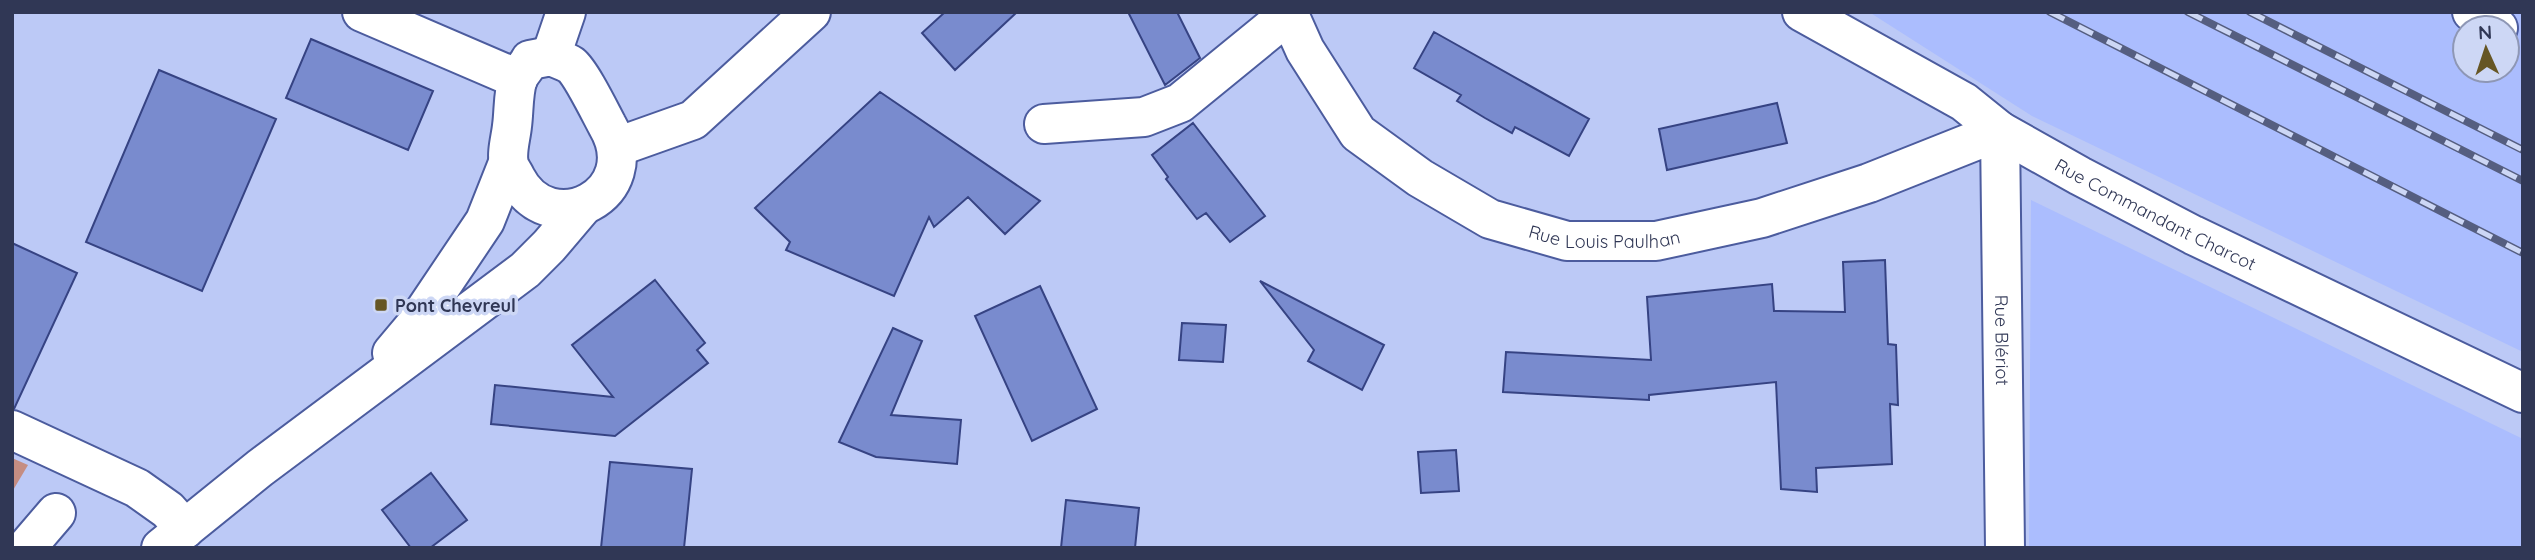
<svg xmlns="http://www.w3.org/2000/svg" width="2535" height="560" font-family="Quicksand,sans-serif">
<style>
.built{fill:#abbdfe;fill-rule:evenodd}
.green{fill:#c58d82}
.building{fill:#798bce;stroke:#364383;stroke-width:2}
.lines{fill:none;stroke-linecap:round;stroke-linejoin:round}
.minor-casing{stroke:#4c5c9e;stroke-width:42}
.minor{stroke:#fff;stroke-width:38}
.rail-casing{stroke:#555e80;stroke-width:8}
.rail{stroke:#cdd7f5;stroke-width:5;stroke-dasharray:16;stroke-linecap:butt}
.poi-dot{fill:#665624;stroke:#cdd7f5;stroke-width:2.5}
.labels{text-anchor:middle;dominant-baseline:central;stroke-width:7;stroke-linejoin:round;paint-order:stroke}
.street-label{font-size:18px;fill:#303755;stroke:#cdd7f5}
.poi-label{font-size:18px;font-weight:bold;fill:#303755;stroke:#cdd7f5;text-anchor:start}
</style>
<rect width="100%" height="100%" fill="#bcc9f6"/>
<!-- built -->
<path class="built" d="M 1869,12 L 2523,12 L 2523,352 L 2032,116 ZM 2465,28 L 2507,28 L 2507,70 L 2465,70 Z
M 2031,200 L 2523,439 L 2523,548 L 2029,548 Z"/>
<!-- green -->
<path class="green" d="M 12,458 L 28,465 L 12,492 Z"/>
<!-- building -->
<path class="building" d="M 945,12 L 1017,12 L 955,70 L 922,33 Z
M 1128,12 L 1177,12 L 1200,58 L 1165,85 Z
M 1434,32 L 1589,119 L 1569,156 L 1515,127 L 1512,133 L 1485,118 L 1457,101 L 1461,95 L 1414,68 Z
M 311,39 L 433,91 L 408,150 L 286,98 Z
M 159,70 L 276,119 L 202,291 L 86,242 Z
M 880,92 L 1040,201 L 1005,234 L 968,197 L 934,227 L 929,217 L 894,296 L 786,250 L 790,242 L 755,208 Z
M 1777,103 L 1787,143 L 1667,170 L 1659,129 Z
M 1193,123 L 1265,216 L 1230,242 L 1206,213 L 1197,219 L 1166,179 L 1168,177 L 1152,155 Z
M 12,243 L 77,273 L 14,409 L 12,409 Z
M 1885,260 L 1888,344 L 1896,345 L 1898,405 L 1890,404 L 1892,464 L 1816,468 L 1817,492 L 1781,489 L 1776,382 L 1649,395 L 1649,400 L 1503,392 L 1506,352 L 1651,360 L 1647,297 L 1772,284 L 1774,311 L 1845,312 L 1843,262 Z
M 655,280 L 705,343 L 697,350 L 708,363 L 615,436 L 491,424 L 495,385 L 613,397 L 572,345 Z
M 1260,281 L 1384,345 L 1362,390 L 1308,361 L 1314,350 Z
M 1040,286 L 1097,409 L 1032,441 L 975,316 Z
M 1182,323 L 1226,325 L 1223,362 L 1179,360 Z
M 893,328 L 922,341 L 891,415 L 961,420 L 957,464 L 876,457 L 839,442 Z
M 1456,450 L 1459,491 L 1421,493 L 1418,452 Z
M 610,462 L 692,469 L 684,548 L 601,548 Z
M 431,473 L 467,520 L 430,548 L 411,548 L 382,510 Z
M 1066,500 L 1139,508 L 1135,548 L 1061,548 Z"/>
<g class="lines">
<!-- minor casing -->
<g class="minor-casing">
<g id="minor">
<path d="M 362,12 L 518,79"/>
<path id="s1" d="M 1288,12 L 1305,50 L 1358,133 L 1420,178 L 1490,219 L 1567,241 L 1656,241 L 1762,218 L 1869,183 L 2000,131 L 2005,548"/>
<path id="s2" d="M 1802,12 L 1964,102 L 2000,131 L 2080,176 L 2193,235 L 2523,393"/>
<path d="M 2472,12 L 2498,28"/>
<path d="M 551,56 C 557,59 565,61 571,65 C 581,73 600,112 607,125 C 648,194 550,244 516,178 C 514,174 510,168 509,164 C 506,153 511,137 512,126 C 514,112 513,92 518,78 C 521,72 527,66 530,60 Z"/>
<path d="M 551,56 L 566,12"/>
<path d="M 1044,124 L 1144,117 L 1180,103 L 1289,14"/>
<path d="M 617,147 L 693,120 L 811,12"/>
<path d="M 392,353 L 413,328 L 485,221 L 508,163"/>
<path d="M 12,430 L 137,488 L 168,510 L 185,529"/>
<path d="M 26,548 L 56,513"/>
<path d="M 161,548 L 260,468 L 525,270 L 549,246 L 583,206"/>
</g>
</g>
<!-- minor -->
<use href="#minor" class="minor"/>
<!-- rail casing -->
<g class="rail-casing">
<path id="rail" d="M 2050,12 L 2523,253
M 2188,12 L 2523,181
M 2250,12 L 2523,150"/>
</g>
<!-- rail -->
<use href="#rail" class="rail"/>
</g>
<!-- markers -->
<rect class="poi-dot" x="374" y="298" width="14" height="14" rx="3.5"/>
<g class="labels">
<!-- street labels -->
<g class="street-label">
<text stroke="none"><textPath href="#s2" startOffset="408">Rue Commandant Charcot</textPath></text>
<text stroke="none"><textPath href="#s1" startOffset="415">Rue Louis Paulhan</textPath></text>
<text stroke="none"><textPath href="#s1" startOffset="1038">Rue Blériot</textPath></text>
</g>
<!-- poi labels -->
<g class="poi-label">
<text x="395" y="305">Pont Chevreul</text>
</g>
</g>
<!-- border -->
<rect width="2535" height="560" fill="none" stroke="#303755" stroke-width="28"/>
<!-- north arrow -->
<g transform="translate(2486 49) rotate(357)"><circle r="33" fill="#cdd7f5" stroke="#8e97b5" stroke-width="2"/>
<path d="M0-5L12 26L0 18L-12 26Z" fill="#665624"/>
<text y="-10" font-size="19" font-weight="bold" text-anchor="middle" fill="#303755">N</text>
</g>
</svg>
